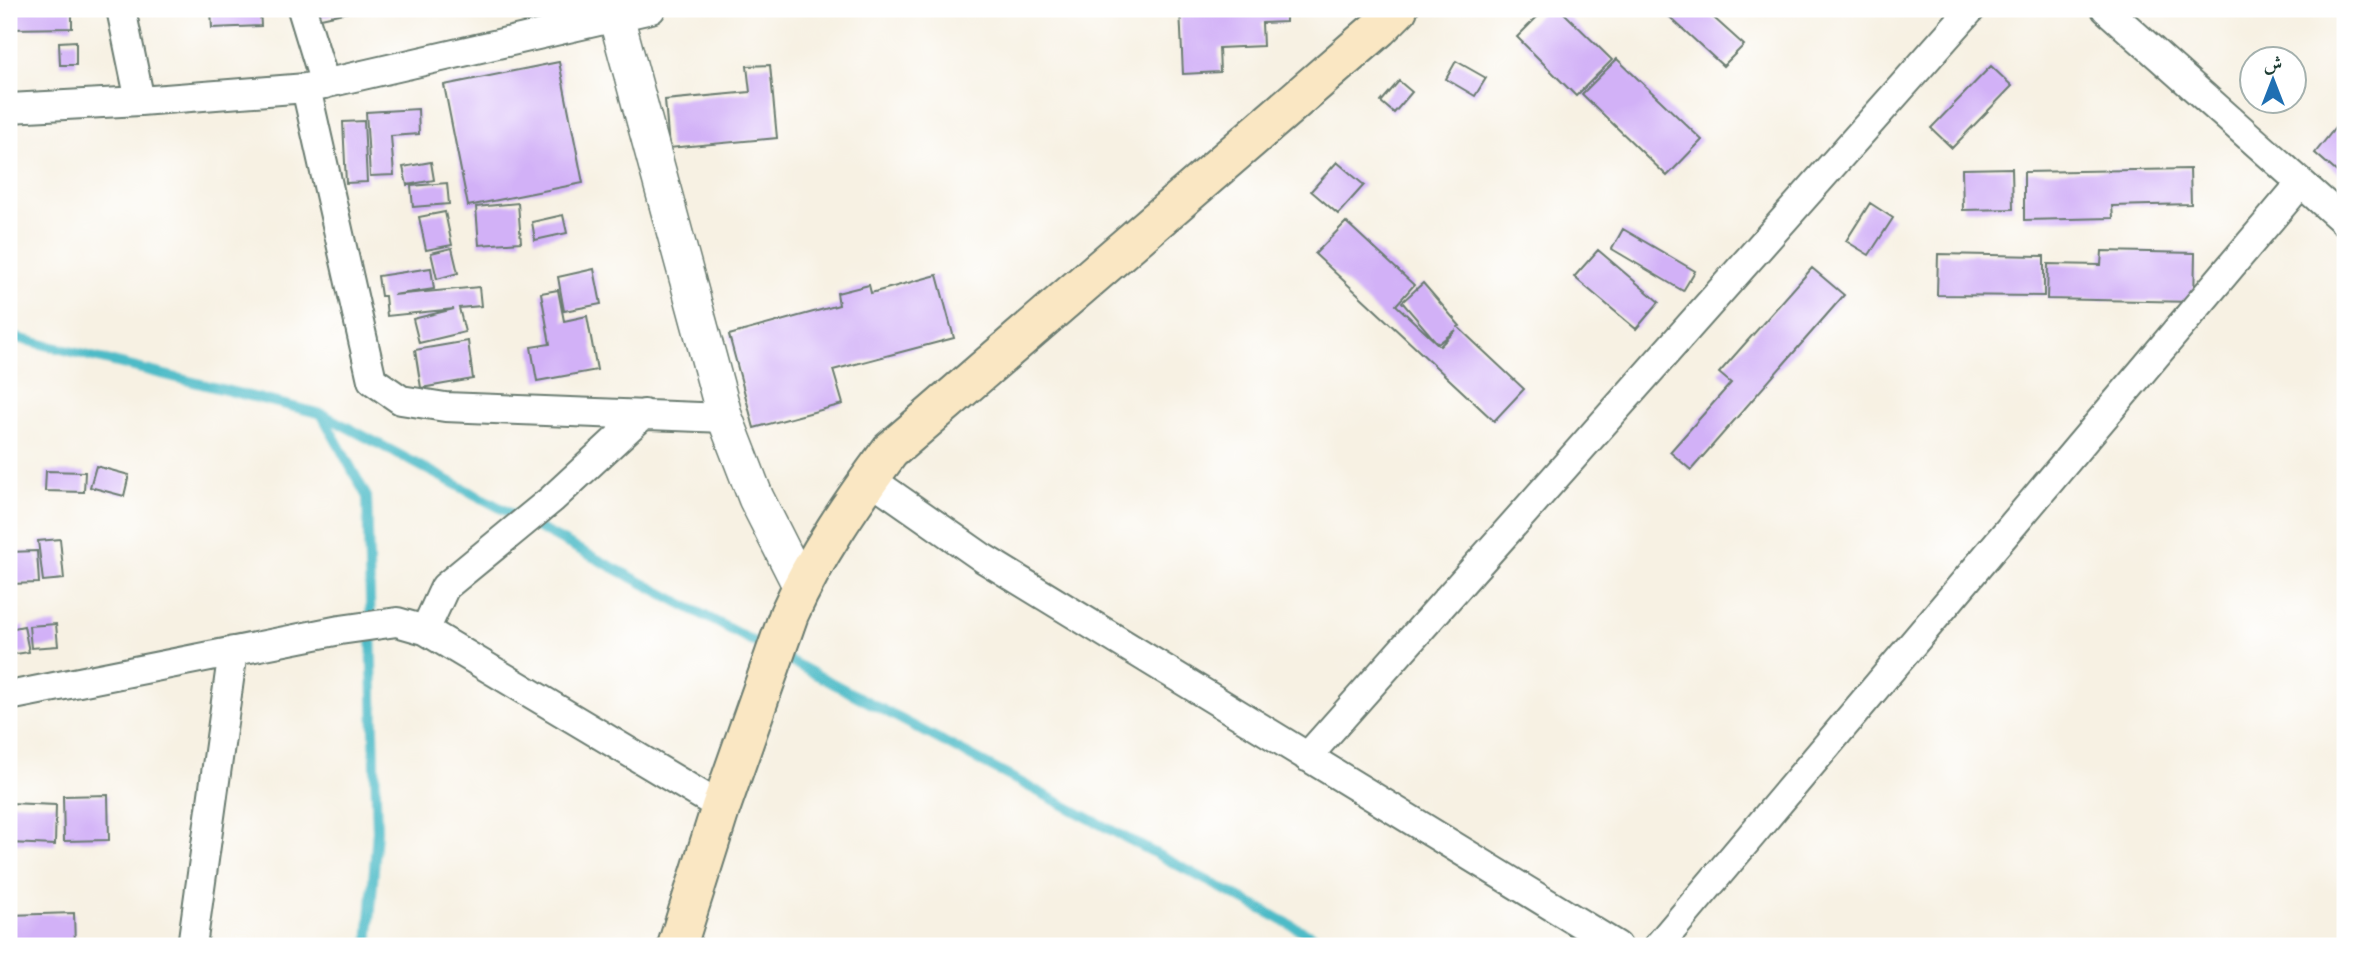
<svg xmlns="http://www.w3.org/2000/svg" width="2354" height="955" font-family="'EB Garamond',Amiri,serif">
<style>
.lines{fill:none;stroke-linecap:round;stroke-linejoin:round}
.stream{stroke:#4dbbc7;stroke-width:10}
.building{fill:#d2b1f7}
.minor-casing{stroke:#6b7c71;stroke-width:32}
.tertiary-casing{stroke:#6b7c71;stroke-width:38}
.secondary-casing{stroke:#6b7c71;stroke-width:42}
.minor{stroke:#fff;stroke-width:28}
.tertiary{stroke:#fff;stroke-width:35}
.secondary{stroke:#fae7c3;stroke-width:38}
</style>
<rect width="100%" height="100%" fill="#fff"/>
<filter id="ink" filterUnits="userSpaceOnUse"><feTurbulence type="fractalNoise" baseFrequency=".0143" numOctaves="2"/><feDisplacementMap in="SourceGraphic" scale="14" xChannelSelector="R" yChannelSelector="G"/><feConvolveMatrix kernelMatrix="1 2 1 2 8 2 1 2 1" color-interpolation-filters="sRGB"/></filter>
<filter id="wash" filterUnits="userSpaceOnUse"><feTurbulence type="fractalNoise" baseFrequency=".00686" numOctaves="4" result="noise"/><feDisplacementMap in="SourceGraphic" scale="28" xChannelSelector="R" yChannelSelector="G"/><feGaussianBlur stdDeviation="1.57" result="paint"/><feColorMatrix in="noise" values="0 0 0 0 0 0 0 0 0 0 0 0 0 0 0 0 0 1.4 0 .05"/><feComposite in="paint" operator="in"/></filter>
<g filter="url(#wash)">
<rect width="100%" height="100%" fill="#f7f1e3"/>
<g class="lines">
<!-- stream -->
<path class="stream" d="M 9,336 L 322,414 L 1331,946
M 322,415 L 367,497 L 377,831 L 368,946"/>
</g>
<g id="blocks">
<!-- building -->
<path class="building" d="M 9,9 L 72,9 L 72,28 L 9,29 Z
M 211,9 L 260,9 L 261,26 L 212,28 Z
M 309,9 L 357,9 L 357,10 L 312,20 Z
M 1180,9 L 1286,9 L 1286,22 L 1262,23 L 1263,46 L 1219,48 L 1220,72 L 1183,74 Z
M 1545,9 L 1560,9 L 1612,60 L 1576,96 L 1517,37 Z
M 1661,9 L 1704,9 L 1744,45 L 1723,66 Z
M 76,41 L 76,65 L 60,65 L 59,42 Z
M 1617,59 L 1702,140 L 1667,176 L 1582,94 Z
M 1456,61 L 1486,78 L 1475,96 L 1446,79 Z
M 559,62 L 583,183 L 468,206 L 444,85 Z
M 770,65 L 777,138 L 669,148 L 665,100 L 750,92 L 747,66 Z
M 1991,66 L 2012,86 L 1952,148 L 1931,128 Z
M 1399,81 L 1412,92 L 1394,113 L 1381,102 Z
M 418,109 L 419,134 L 391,136 L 394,175 L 370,176 L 366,112 Z
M 364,121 L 367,182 L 346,183 L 343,122 Z
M 2335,128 L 2345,137 L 2345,179 L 2315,153 Z
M 431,162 L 434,180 L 407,185 L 403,167 Z
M 1337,162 L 1364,185 L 1338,214 L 1311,191 Z
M 2012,168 L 2013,209 L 1963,210 L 1962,169 Z
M 2190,169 L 2191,204 L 2112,206 L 2113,218 L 2024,220 L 2024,172 Z
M 447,183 L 449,204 L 413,207 L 411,186 Z
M 518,203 L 521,242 L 479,245 L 476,207 Z
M 1870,203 L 1893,218 L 1869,255 L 1846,241 Z
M 445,212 L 452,245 L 426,250 L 419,217 Z
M 563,215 L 567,233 L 535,240 L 532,222 Z
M 1346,222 L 1414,285 L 1396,305 L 1440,346 L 1456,330 L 1438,344 L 1402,302 L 1423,283 L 1460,326 L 1458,327 L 1524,389 L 1494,421 L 1315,254 Z
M 1623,229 L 1695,271 L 1683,291 L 1612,249 Z
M 452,248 L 458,273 L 437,279 L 431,253 Z
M 1598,250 L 1659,302 L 1636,329 L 1574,277 Z
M 2102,251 L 2195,253 L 2194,302 L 2047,299 L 2048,264 L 2101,265 Z
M 1938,254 L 2044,256 L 2044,296 L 1937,295 Z
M 431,268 L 434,289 L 393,295 L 479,287 L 481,306 L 459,308 L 465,332 L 419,343 L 413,319 L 454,309 L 387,316 L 385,296 L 381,296 L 378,276 Z
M 1812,268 L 1844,295 L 1691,470 L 1670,452 L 1731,383 L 1719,373 Z
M 594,269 L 601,304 L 564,311 L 558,277 Z
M 937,275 L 954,338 L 833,370 L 843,404 L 754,428 L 729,335 L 839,305 L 837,293 L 869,285 L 871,293 Z
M 558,290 L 564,321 L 587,316 L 597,370 L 537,381 L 531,347 L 550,344 L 541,293 Z
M 468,341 L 473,379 L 421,388 L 415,350 Z
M 96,466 L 129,475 L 124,496 L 90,487 Z
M 46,471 L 85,472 L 84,492 L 45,491 Z
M 60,539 L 64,579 L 43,581 L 38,541 Z
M 37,551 L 39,583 L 9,584 L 9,552 Z
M 56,624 L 58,646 L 31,648 L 29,626 Z
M 24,626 L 29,652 L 9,655 L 9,629 Z
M 108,795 L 109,840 L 64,841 L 63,796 Z
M 9,803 L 56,805 L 55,845 L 9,843 Z
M 74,913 L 75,946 L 10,946 L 9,915 Z"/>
</g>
</g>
<g filter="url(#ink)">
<use href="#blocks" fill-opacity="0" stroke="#6b7c71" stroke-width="2"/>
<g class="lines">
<!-- minor casing -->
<g class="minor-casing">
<path id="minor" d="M 121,9 L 140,101
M 302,9 L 325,84
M 2106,9 L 2345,222
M 306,88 L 372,380 L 401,400 L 445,407 L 725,418
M 9,108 L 140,101 L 306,88 L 651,9
M 870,479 L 983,558 L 1617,946
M 425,630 L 445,587 L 552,499 L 644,414
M 9,696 L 340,630 L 397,622 L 425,630 L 721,807
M 1307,757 L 1971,9
M 192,946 L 233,651
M 1658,946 L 2301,183"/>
</g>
<!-- tertiary casing -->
<g class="tertiary-casing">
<path id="tertiary" d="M 614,9 L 725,418 L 756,498 L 801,587"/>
</g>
<!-- secondary casing -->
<g class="secondary-casing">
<path id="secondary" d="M 677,946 L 721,807 L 789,614 C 815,556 852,502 890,451 L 1379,28 L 1398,9"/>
</g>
<!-- minor -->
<use href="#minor" class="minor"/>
<!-- tertiary -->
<use href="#tertiary" class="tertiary"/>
<!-- secondary -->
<use href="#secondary" class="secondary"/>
</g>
</g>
<!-- margin -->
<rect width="2354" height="955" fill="none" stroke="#fff" stroke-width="35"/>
<!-- north arrow -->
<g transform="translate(2273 80)"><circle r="33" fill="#ffffff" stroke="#a5b1ae" stroke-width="2"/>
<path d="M0-5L12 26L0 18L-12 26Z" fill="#1f6fb2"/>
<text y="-10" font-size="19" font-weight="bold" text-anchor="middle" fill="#1f3d34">ش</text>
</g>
</svg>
